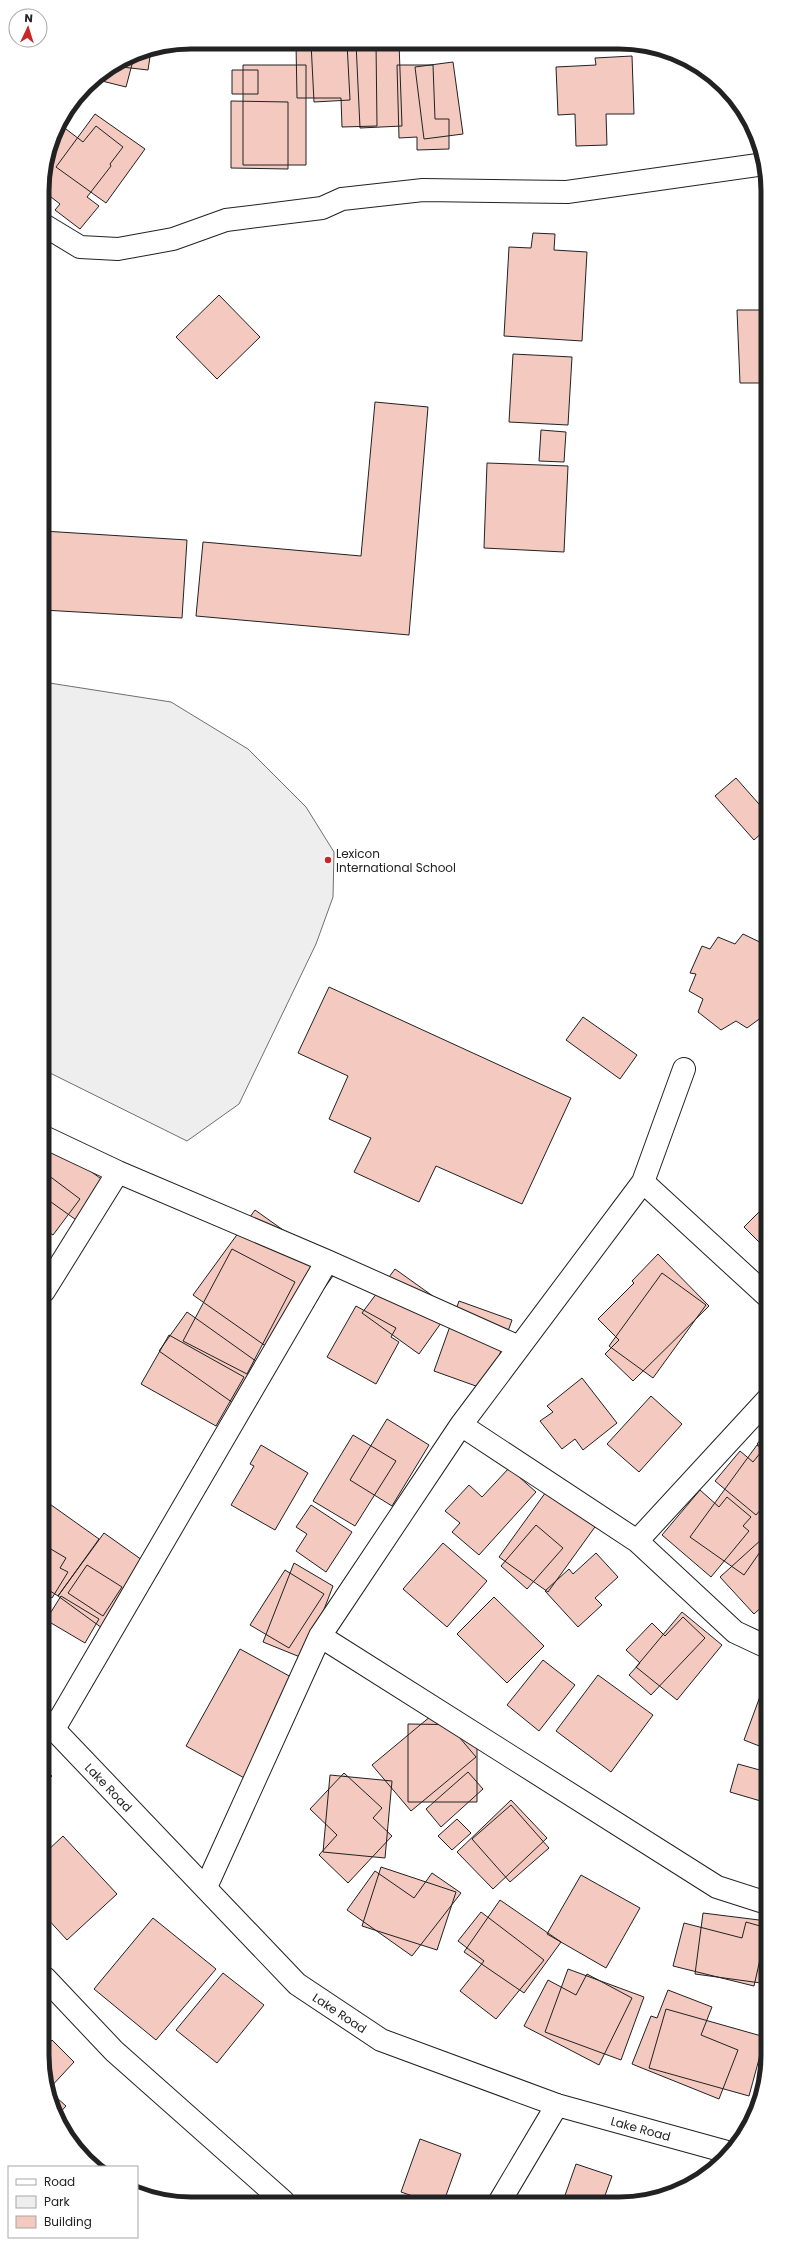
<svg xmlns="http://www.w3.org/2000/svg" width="810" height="2246" font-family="Poppins,sans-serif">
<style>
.green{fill:#eee;stroke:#6f6f6f}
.building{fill:#f3c9c0;stroke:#222}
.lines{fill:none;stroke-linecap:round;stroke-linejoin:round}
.minor-casing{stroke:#222;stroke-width:24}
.major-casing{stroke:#222;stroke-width:24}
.minor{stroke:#fff;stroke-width:22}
.major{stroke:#fff;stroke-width:22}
.poi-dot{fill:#c62828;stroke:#fff;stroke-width:1.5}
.labels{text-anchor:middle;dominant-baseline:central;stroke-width:3;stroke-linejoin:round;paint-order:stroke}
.poi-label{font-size:12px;fill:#222;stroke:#fff;text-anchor:start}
.street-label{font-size:12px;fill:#222;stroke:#fff}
.rim{fill:none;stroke:#222;stroke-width:5}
</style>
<rect width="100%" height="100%" fill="#fff"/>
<!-- green -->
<path class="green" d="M 43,682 L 171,702 L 248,749 L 306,807 L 334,852 L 333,897 L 316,944 L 239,1104 L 187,1141 L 44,1070 Z"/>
<!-- building -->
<path class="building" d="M 300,43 L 376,43 L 377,126 L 342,127 L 341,98 L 297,98 L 296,44 L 300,44 Z
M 311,43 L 347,43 L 350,100 L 314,102 Z
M 356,43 L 399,43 L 402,126 L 360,128 Z
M 591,45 L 635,45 L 636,48 L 591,50 Z
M 151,50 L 148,70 L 113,66 L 134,53 Z
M 135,53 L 126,87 L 94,79 L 134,53 Z
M 632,56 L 634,114 L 606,114 L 607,145 L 576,146 L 575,114 L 558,115 L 556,67 L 596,65 L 595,58 Z
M 453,62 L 463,134 L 424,139 L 415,67 Z
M 243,65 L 306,65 L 306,165 L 243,165 Z
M 397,65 L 433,65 L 435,119 L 449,119 L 449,149 L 417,150 L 417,137 L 399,138 Z
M 232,70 L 258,70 L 258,94 L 232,94 Z
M 231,101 L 288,102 L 288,169 L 231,168 Z
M 95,114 L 145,149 L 106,203 L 56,167 Z
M 62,126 L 83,142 L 96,126 L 123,147 L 110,164 L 111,166 L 87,197 L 99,206 L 80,229 L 55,210 L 60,204 L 42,190 L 42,181 L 55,136 Z
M 533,233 L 555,234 L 554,250 L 587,252 L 582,341 L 504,336 L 509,247 L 531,248 Z
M 219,295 L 260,337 L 217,379 L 176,337 Z
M 737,310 L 765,310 L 765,383 L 740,383 Z
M 513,354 L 572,357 L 568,425 L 509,422 Z
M 375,402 L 428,407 L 409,635 L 196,616 L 203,542 L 361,556 Z
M 43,425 L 50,433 L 43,440 Z
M 541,430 L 566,432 L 564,462 L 539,461 Z
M 487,463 L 568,466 L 564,552 L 484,548 Z
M 43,531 L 187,540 L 182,618 L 43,610 Z
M 736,778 L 766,812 L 766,829 L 754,840 L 715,796 Z
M 743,934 L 766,945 L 766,952 L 761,961 L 766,965 L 766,1017 L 762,1017 L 747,1028 L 736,1021 L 721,1030 L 698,1012 L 703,999 L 689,991 L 696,974 L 690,973 L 702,946 L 710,949 L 718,937 L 735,944 Z
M 329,987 L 571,1098 L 522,1204 L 436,1166 L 419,1202 L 354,1172 L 371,1138 L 329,1119 L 348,1076 L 298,1053 Z
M 583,1017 L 637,1055 L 620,1079 L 566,1040 Z
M 44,1138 L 114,1188 L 86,1227 L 44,1197 Z
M 44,1172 L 80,1199 L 53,1235 L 44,1229 Z
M 767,1204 L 767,1250 L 744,1227 Z
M 255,1210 L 338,1269 L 277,1354 L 193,1295 Z
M 232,1249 L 295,1282 L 247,1374 L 183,1341 Z
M 658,1254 L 709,1306 L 633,1381 L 605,1354 L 619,1340 L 598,1319 L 634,1283 L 632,1281 Z
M 395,1269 L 451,1309 L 419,1354 L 362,1313 Z
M 662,1273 L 706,1305 L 653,1378 L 609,1346 Z
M 459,1301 L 512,1320 L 487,1390 L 434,1371 Z
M 356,1306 L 396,1328 L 391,1337 L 399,1342 L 376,1384 L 327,1357 Z
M 187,1312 L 274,1374 L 246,1412 L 159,1351 Z
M 169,1335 L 244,1377 L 216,1426 L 141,1384 Z
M 582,1378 L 617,1423 L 583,1450 L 575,1439 L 562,1449 L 540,1421 L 553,1412 L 547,1406 Z
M 651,1396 L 682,1424 L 639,1472 L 607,1444 Z
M 387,1419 L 429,1445 L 392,1506 L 350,1480 Z
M 767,1432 L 767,1451 L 757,1444 Z
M 353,1435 L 396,1461 L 355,1526 L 313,1501 Z
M 261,1445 L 308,1473 L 275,1530 L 231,1505 L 254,1466 L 250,1464 Z
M 757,1445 L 767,1452 L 767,1542 L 744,1575 L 690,1537 Z
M 740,1451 L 753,1462 L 761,1452 L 767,1458 L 767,1502 L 756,1515 L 715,1481 Z
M 509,1468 L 536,1492 L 479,1555 L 452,1532 L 460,1523 L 445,1511 L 469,1485 L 482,1497 Z
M 556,1478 L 605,1513 L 548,1592 L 499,1557 Z
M 700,1490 L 719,1507 L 727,1497 L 751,1517 L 743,1526 L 749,1531 L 711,1577 L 662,1535 Z
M 47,1502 L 99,1539 L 58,1596 L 44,1587 L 44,1506 Z
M 311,1505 L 352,1532 L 326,1572 L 296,1551 L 307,1534 L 296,1527 Z
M 536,1525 L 563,1548 L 527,1589 L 501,1566 Z
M 104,1533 L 159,1572 L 113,1636 L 58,1596 Z
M 762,1539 L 767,1544 L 767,1602 L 754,1614 L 720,1577 Z
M 443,1543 L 487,1581 L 447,1627 L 403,1589 Z
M 44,1545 L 66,1558 L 60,1568 L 68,1572 L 52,1598 L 44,1595 Z
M 596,1553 L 618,1577 L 595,1598 L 602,1605 L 578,1627 L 545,1591 L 569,1569 L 573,1574 Z
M 294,1563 L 333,1586 L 305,1659 L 263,1642 Z
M 87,1565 L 122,1587 L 103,1616 L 68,1593 Z
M 285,1570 L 324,1594 L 289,1648 L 250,1625 Z
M 61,1596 L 99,1619 L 85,1643 L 46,1620 Z
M 494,1597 L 544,1646 L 507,1683 L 457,1634 Z
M 682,1612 L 722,1645 L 677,1700 L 636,1667 Z
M 683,1617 L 705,1638 L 651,1695 L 629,1675 L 640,1663 L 626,1650 L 652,1623 L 665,1636 Z
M 240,1649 L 302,1683 L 248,1780 L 186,1746 Z
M 543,1660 L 575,1685 L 539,1731 L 507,1705 Z
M 598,1675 L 653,1715 L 611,1772 L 556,1731 Z
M 766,1680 L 767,1680 L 767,1749 L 744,1740 Z
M 437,1711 L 476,1757 L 411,1811 L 372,1765 Z
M 408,1724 L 477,1725 L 477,1802 L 408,1802 Z
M 738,1764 L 767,1772 L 767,1791 L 764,1802 L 730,1792 Z
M 44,1769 L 52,1776 L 45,1783 Z
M 468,1772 L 483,1789 L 441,1827 L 426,1809 Z
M 344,1773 L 382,1808 L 373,1818 L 392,1836 L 348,1883 L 319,1855 L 337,1835 L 310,1809 Z
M 330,1775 L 392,1781 L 385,1858 L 323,1852 Z
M 511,1800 L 547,1838 L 493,1889 L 457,1852 Z
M 511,1805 L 549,1848 L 510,1882 L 472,1839 Z
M 457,1819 L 471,1833 L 452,1850 L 438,1836 Z
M 63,1836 L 117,1894 L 67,1940 L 45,1916 L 45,1853 Z
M 381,1867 L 456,1892 L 437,1950 L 362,1926 Z
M 375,1871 L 414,1898 L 432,1873 L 461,1893 L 412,1956 L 347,1910 Z
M 581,1875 L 640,1908 L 606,1968 L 547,1934 Z
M 500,1900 L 561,1942 L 524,1993 L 464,1952 Z
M 481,1912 L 544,1960 L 496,2019 L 460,1991 L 484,1961 L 458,1941 Z
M 703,1913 L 767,1921 L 768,1984 L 695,1974 Z
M 153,1918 L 216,1969 L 156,2040 L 94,1989 Z
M 746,1922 L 767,1928 L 754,1986 L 673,1966 L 684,1923 L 742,1938 Z
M 568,1969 L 644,1997 L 621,2060 L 545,2032 Z
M 223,1973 L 264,2005 L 217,2063 L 176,2030 Z
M 587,1974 L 632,1998 L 599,2065 L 524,2026 L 548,1980 L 576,1995 Z
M 668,1990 L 712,2007 L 701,2035 L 738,2050 L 719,2099 L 632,2064 L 651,2016 L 657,2018 Z
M 666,2009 L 765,2037 L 749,2096 L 649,2068 Z
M 52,2040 L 74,2062 L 48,2090 L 66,2106 L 57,2116 L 45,2084 L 45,2048 Z
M 420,2139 L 461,2154 L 444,2201 L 427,2201 L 401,2192 Z
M 576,2164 L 612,2176 L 603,2201 L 563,2201 Z"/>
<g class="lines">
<!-- minor casing -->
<g class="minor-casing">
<path id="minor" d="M 42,224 L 80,247 L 118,249 L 173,239 L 226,220 L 322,208 L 342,199 L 423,190 L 567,192 L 765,164
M 44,1137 L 118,1172 L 327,1261 L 519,1347
M 643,1182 L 767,1296
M 44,1291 L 118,1172
M 461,1425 L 637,1541 L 735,1632 L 767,1647
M 637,1541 L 767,1400
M 320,1636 L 717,1887 L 767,1903
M 54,1729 L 327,1261
M 206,1887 L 320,1636 L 461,1425 L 643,1182 L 684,1069
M 45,1978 L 114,2051 L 283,2201
M 500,2201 L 557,2105"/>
</g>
<!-- major casing -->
<g class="major-casing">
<g id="major">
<path id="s1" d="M 44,1719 L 297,1984 L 381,2040 L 557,2105 L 731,2153"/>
</g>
</g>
<!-- minor -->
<use href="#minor" class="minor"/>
<!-- major -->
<use href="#major" class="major"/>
</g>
<!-- markers -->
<circle class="poi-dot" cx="328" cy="860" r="4"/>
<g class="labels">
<!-- poi labels -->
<g class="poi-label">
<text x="336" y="853">Lexicon<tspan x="336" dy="14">International School</tspan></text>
</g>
<!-- street labels -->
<g class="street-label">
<text stroke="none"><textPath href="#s1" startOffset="94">Lake Road</textPath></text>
<text stroke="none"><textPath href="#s1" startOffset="418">Lake Road</textPath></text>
<text stroke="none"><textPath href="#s1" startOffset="742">Lake Road</textPath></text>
</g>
</g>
<!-- crop -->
<path d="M0 0H810V2246H0ZM191 49H619A142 142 0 0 1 761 191V2055A142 142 0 0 1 619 2197H191A142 142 0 0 1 49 2055V191A142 142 0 0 1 191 49Z" fill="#fff" fill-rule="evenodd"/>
<path class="rim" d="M191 49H619A142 142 0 0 1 761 191V2055A142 142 0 0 1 619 2197H191A142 142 0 0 1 49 2055V191A142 142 0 0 1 191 49Z"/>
<!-- legend -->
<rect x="8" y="2166" width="130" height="72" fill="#ffffff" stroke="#a7a7a7"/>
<rect x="16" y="2179" width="20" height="6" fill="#ffffff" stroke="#a7a7a7"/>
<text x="44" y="2186" font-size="12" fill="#222222">Road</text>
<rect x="16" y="2196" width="20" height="12" fill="#eeeeee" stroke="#a7a7a7"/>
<text x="44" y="2206" font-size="12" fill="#222222">Park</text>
<rect x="16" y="2216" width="20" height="12" fill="#f3c9c0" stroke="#a7a7a7"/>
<text x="44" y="2226" font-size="12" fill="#222222">Building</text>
<!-- north arrow -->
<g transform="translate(28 28) rotate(4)"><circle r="19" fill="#ffffff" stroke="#a7a7a7"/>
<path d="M0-3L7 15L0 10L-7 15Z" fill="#c62828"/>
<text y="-6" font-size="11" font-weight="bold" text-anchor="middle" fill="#222222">N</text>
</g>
</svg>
